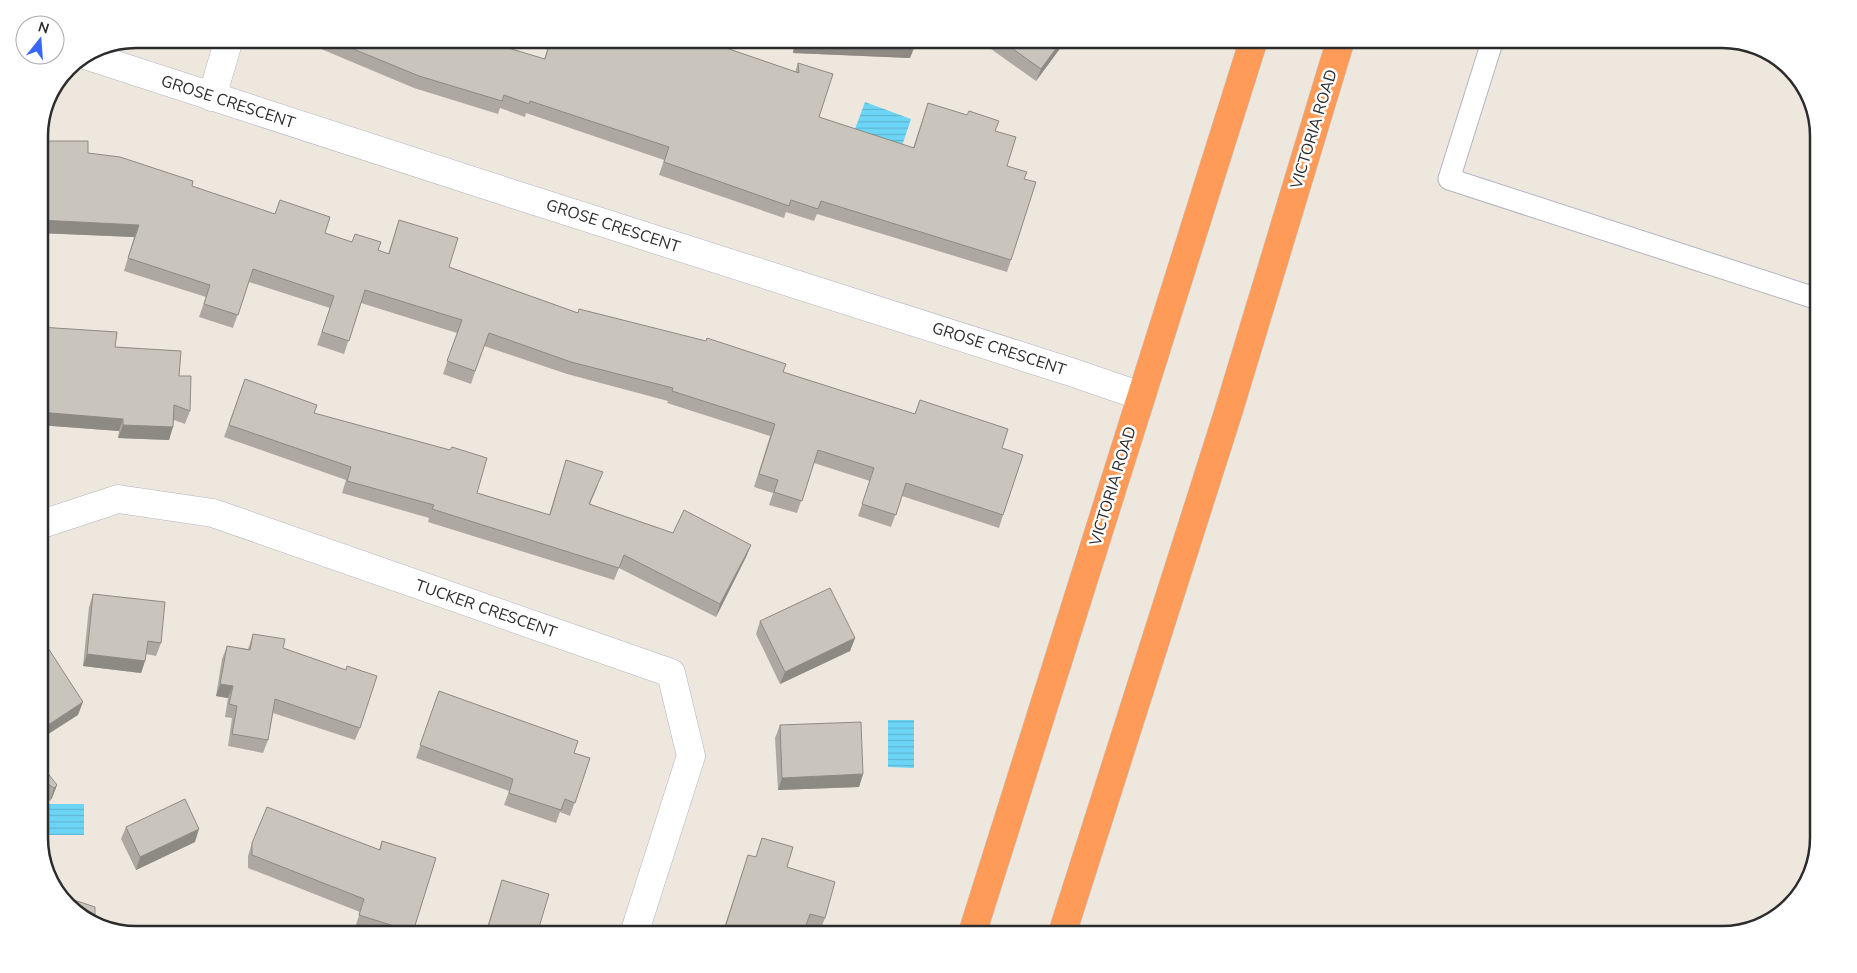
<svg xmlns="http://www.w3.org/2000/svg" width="1857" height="973" font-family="'Nunito Sans',sans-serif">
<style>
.water{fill:url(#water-rules)}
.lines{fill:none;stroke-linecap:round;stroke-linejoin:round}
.lane-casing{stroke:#b2b5c0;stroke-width:23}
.street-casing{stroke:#b2b5c0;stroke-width:29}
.highway-casing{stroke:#c8c8c8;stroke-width:29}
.lane{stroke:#fff;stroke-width:21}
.street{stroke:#fff;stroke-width:28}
.highway{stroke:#ff9b58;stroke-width:28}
.wall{fill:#ada9a2}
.shaded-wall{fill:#8d8a84}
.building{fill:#c9c5bc;stroke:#8d8a84}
.labels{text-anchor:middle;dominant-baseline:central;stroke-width:5;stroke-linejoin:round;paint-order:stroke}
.street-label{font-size:16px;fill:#2c2c2c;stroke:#fff}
.rim{fill:none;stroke:#2c2c2c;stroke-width:2.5}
</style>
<defs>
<pattern id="water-rules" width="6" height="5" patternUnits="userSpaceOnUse" patternTransform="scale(1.25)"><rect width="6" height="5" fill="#6cd5f5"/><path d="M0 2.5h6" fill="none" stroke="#5eb7d2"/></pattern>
</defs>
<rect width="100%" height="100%" fill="#eee7de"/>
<!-- water -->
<path class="water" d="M 865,102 L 911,119 L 902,146 L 855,129 Z
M 888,720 L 914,720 L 914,768 L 888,767 Z
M 43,804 L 84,804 L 84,835 L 43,835 Z"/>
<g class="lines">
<!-- lane casing -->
<g class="lane-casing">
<path id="lane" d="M 1493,39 L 1449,179 L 1818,299"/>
</g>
<!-- street casing -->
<g class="street-casing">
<path id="street" d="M 85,55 L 513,194 L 1071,372 L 1141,396
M 212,97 L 229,39
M 39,525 L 118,499 L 213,513 L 671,673 L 691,756 L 634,934"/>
</g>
<!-- highway casing -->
<g class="highway-casing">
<path id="highway" d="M 972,934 L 1254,39
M 1062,934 L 1228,413 L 1341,39"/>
</g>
<!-- lane -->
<use href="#lane" class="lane"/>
<!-- street -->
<use href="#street" class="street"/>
<!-- highway -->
<use href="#highway" class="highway"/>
</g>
<!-- wall -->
<path class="wall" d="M 316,39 L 478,39 L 544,59 L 551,39 L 700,39 L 795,72 L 798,63 L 819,117 L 913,148 L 928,103 L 995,131 L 1007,166 L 1024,179 L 1011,260 L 1007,272 L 817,214 L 814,221 L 786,212 L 784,218 L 659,175 L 664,160 L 526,113 L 525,117 L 500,108 L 498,114 L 414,88 L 314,46 Z
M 793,39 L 915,39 L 910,58 L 793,53 Z
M 977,39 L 1067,39 L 1036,81 Z
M 39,141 L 88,153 L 192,186 L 325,233 L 388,254 L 399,220 L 449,267 L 578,313 L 783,372 L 915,414 L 920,400 L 1002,448 L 1003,515 L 999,528 L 902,496 L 891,527 L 858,516 L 870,481 L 814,463 L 797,513 L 769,505 L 773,493 L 754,487 L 770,436 L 667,403 L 668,401 L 567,374 L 484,346 L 471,384 L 443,374 L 457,333 L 361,303 L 344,354 L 317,345 L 330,308 L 249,282 L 233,328 L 199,317 L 206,297 L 124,271 L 134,237 L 39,233 Z
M 40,327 L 115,347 L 179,376 L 190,411 L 185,424 L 174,420 L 169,440 L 118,438 L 119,431 L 39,425 Z
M 245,379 L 477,493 L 549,515 L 566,460 L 598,485 L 590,504 L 673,533 L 751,545 L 746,557 L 716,617 L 619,568 L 614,580 L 428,522 L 429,518 L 342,493 L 346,480 L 224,437 Z
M 93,594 L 161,643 L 156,656 L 146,654 L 145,661 L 141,673 L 83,666 L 89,607 Z
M 760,621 L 855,638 L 850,651 L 780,684 L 756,634 Z
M 253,634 L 283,648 L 360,728 L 355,740 L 273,713 L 268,740 L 263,753 L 228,746 L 232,718 L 225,717 L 228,698 L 216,696 L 222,659 L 227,646 L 248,649 Z
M 439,691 L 574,753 L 590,758 L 570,816 L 560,812 L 556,823 L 504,805 L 509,791 L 416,758 Z
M 780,725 L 863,774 L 859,787 L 778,790 L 775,738 Z
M 39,762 L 57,785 L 52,798 L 50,801 L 39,794 Z
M 126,827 L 195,842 L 136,870 L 121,839 Z
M 762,838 L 787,867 L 825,918 L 820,931 L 806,926 L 803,934 L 722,934 L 748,855 L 756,857 Z
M 382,841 L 436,858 L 412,934 L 374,934 L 355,928 L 360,912 L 248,868 L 248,856 L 252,843 L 379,850 Z
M 502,880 L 537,934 L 485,934 Z"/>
<!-- shaded-wall -->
<path class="shaded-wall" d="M 1063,39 L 1067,39 L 1036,81 L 1041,69 Z
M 798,40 L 915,46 L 910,58 L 793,53 Z
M 39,220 L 139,225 L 134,237 L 39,233 Z
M 39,412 L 123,419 L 119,431 L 39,425 Z
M 123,425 L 173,427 L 169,440 L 118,438 Z
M 751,545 L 746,557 L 716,617 L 720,604 Z
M 855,638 L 850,651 L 780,684 L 785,672 Z
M 87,654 L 145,661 L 141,673 L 83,666 Z
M 220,684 L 233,686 L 228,698 L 216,696 Z
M 83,702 L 78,715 L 39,740 L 39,731 Z
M 863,774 L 859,787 L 778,790 L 782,778 Z
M 57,785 L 52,798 L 50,801 L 54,788 Z
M 199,829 L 195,842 L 136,870 L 140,857 Z"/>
<!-- building -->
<path class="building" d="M 329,39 L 478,39 L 545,59 L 551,39 L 700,39 L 799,73 L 798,63 L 833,74 L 819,117 L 914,148 L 928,103 L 967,115 L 969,111 L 999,121 L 995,131 L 1016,137 L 1007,166 L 1027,172 L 1024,179 L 1036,182 L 1011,260 L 821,201 L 818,209 L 791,200 L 789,206 L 664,162 L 669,147 L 530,101 L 529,104 L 504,95 L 502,101 L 419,76 Z
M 798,39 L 915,39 L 915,46 L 798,40 Z
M 999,39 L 1063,39 L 1041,69 Z
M 39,141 L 88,141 L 88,153 L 120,157 L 193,181 L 192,186 L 275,214 L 280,200 L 330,217 L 325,233 L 352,242 L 355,234 L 381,242 L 378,250 L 389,254 L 399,220 L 458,238 L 449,267 L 578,313 L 579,309 L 706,341 L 707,338 L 786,364 L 783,372 L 915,414 L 920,400 L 1008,429 L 1002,448 L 1023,455 L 1003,515 L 906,483 L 896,515 L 862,504 L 874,468 L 818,450 L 802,501 L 774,492 L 778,480 L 759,474 L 775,424 L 672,391 L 673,388 L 571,362 L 489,333 L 475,371 L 447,361 L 462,320 L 365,290 L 349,341 L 322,332 L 334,296 L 253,269 L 238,315 L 204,304 L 210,285 L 128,258 L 139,225 L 39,220 Z
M 40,327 L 117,332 L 115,347 L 181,351 L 179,376 L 191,376 L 190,411 L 174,405 L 173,427 L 123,425 L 123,419 L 39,412 Z
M 245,379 L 317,405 L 314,413 L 450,450 L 452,447 L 487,458 L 477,493 L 550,515 L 566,460 L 603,472 L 589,504 L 673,533 L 684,510 L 751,545 L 720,604 L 624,555 L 619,568 L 432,509 L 434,505 L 347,481 L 351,467 L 229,425 Z
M 830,588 L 855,638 L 785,672 L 760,621 Z
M 93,594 L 165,602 L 161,643 L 148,641 L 145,661 L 87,654 Z
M 39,634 L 83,702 L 39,731 Z
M 253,634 L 285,639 L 283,648 L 346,670 L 347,666 L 377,676 L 360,728 L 275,699 L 268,740 L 232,734 L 237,706 L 229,704 L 233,686 L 220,684 L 227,646 L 250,650 Z
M 439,691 L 578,741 L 574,753 L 590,758 L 575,803 L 565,799 L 561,810 L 509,793 L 513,779 L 420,745 Z
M 861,722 L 863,774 L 782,778 L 780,725 Z
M 39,762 L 57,785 L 54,788 L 39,778 Z
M 185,799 L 199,829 L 140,857 L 126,827 Z
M 267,807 L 380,850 L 382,841 L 436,858 L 413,932 L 359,915 L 364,899 L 252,855 L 252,843 Z
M 762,838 L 793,847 L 787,867 L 835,882 L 825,918 L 810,914 L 803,934 L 723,934 L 748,855 L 756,857 Z
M 502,880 L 549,894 L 537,934 L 486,934 Z
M 59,895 L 95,907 L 95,919 L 93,924 Z"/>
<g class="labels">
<!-- street labels -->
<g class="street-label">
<text transform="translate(228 102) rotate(18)">GROSE CRESCENT</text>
<text transform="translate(1314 129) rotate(-73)">VICTORIA ROAD</text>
<text transform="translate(613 226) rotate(18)">GROSE CRESCENT</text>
<text transform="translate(999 349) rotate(18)">GROSE CRESCENT</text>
<text transform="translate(1113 486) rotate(-73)">VICTORIA ROAD</text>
<text transform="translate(486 609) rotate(19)">TUCKER CRESCENT</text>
</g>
</g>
<!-- crop -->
<path d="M0 0H1857V973H0ZM136 48H1722A88 88 0 0 1 1810 136V838A88 88 0 0 1 1722 926H136A88 88 0 0 1 48 838V136A88 88 0 0 1 136 48Z" fill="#fff" fill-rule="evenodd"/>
<path class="rim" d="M136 48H1722A88 88 0 0 1 1810 136V838A88 88 0 0 1 1722 926H136A88 88 0 0 1 48 838V136A88 88 0 0 1 136 48Z"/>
<!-- north arrow -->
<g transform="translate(40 40) rotate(17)"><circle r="24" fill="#ffffff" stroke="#ababab"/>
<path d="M0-4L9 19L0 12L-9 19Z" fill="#3a65ff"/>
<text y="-8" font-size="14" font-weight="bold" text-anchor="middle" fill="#2c2c2c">N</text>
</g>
</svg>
